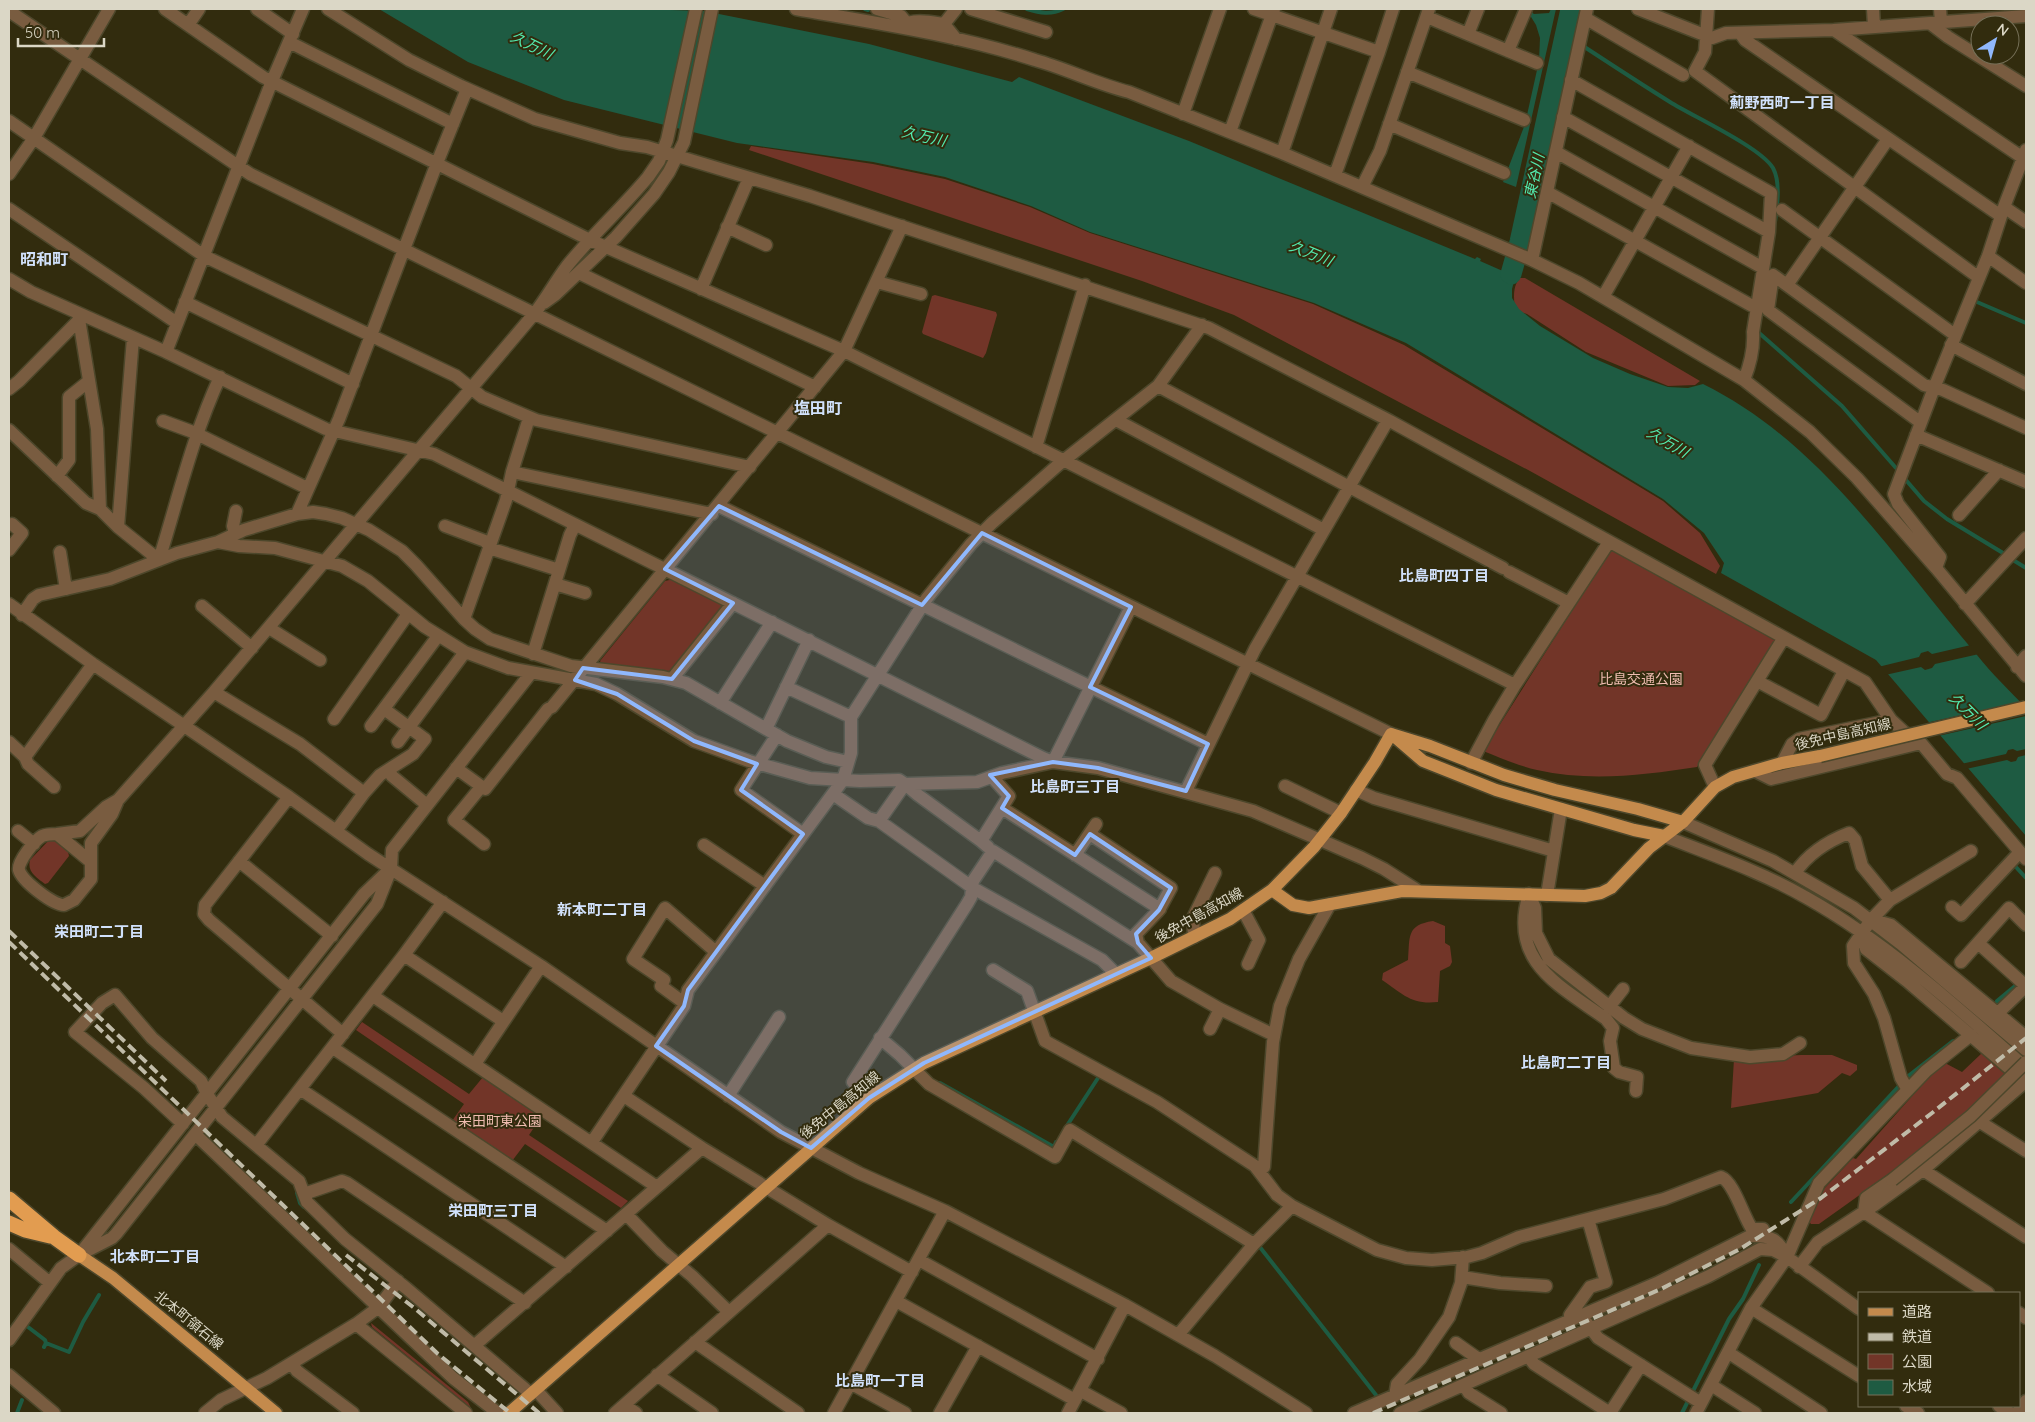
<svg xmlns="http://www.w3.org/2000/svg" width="2035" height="1422" font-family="Quicksand,'Noto Sans JP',sans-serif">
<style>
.green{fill:#723528}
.water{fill:#1e5b42}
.pier{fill:#322c0e}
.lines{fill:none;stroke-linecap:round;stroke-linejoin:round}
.stream{stroke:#1e5b42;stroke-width:4}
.river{stroke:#1e5b42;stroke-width:21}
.minor-casing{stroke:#4d472b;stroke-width:15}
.major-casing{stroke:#4d472b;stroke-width:15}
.highway-casing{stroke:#4d472b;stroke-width:18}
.minor{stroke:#795c40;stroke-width:12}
.major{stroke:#c48a4c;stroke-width:12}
.highway{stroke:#e29c50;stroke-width:15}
.rail{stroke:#c0bba8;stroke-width:4;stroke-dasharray:10 5;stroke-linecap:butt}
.minor-bridge-casing{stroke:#4d472b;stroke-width:15;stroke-linecap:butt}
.major-bridge-casing{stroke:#4d472b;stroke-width:15;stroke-linecap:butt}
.minor-bridge{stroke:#795c40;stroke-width:12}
.major-bridge{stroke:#c48a4c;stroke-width:12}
.marked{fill:#90b8fd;fill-opacity:0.2;stroke:#90b8fd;stroke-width:4;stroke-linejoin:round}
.labels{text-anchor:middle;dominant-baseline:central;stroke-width:4;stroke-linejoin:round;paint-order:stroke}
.park-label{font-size:14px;fill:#efbcb0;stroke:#322c0e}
.street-label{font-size:14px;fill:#dbd7c6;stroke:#322c0e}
.water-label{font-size:15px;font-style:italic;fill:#53ecb0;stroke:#322c0e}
.neighbourhood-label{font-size:15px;font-weight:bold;fill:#d1e1fb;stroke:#322c0e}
.quarter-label{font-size:16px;font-weight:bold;fill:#d1e1fb;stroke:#322c0e}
</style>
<rect width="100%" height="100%" fill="#322c0e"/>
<!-- green -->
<path class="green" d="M 751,146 L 873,164 L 945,179 L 1030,207 L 1090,233 L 1313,304 L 1404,345 L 1663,501 L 1700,533 L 1720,566 L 1716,574 L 1530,471 L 1234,315 L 1142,281 L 749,150 Z
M 1520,278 L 1525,278 L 1700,381 L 1695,385 L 1668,386 L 1586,352 L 1527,314 L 1515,310 C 1514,300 1512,286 1520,278 Z
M 935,295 L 996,312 L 997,315 L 986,353 L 983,358 L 923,334 L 922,332 L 932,296 Z
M 1611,549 L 1778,642 L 1697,767 C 1644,775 1590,782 1537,770 C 1519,766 1501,758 1483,751 Z
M 674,579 L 724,604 L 674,669 L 669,673 L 602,665 L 600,661 L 665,581 Z
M 50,839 L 55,840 L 67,847 L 69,856 L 48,883 L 45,884 C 36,877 27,872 30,860 Z
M 1433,921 L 1445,926 L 1445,943 L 1450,946 L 1452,962 L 1450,966 L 1440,971 L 1438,1002 C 1411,1005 1403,994 1382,980 L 1383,973 L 1408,960 C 1410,937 1406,925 1433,921 Z
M 362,1022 L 469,1094 L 483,1077 L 541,1117 L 529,1135 L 628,1201 L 621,1208 L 525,1144 L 512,1161 L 452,1121 L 464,1104 L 356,1030 Z
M 1982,1053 L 2005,1074 C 1949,1132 1885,1177 1819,1224 L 1811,1224 L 1808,1220 L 1820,1193 L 1853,1158 L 1856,1159 L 1930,1076 L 1945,1063 L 1962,1072 Z
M 1801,1055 L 1832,1055 L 1857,1065 L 1857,1070 L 1850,1076 L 1842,1073 L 1818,1093 L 1731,1108 L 1734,1059 Z
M 371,1323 L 468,1402 L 471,1408 L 372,1327 Z"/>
<!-- water -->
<path class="water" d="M 379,9 L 638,9 L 704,11 L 869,44 L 1012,82 L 1019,77 L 1189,141 L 1475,259 L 1477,257 L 1481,259 L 1480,261 L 1505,272 L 1510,267 L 1516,245 L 1523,248 L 1512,289 L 1512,298 L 1519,309 L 1540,326 L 1593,358 L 1630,374 L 1668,387 L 1688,388 L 1703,384 C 1821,442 1894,558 1977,655 C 1992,674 2010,691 2026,708 L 2026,836 L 1876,660 L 1721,573 L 1724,563 L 1704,533 L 1663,499 L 1406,343 L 1314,303 L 1090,232 L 1031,206 L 945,177 L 873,162 L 737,143 L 564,100 L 468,62 Z
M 1551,9 L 1556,9 L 1516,187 L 1503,182 L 1525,124 L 1539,61 L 1540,38 L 1536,25 L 1528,12 L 1529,10 L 1534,14 L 1549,13 Z"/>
<!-- pier -->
<path class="pier" d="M 1971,645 L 1979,654 L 1935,664 L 1932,668 L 1925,670 L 1921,667 L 1885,675 L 1878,667 L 1919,657 L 1921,653 L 1928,651 L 1932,654 Z
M 2023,701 L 2026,704 L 2026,716 L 1938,736 L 1926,723 Z
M 2013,749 L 2017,751 L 2026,749 L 2026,755 L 2018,757 L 2016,761 L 2011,762 L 2007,760 L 1966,769 L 1961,764 L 2006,754 L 2008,750 Z"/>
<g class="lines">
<!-- stream -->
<path class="stream" d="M 865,9 L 868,10
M 1027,9 C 1040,13 1051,15 1063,9
M 1583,46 C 1612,65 1641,84 1670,102 C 1694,117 1760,147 1773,168 C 1781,183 1777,206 1775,222
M 1977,302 L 2026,323
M 1758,332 L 1842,406 L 1896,468
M 1905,479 L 1924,501 L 1947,519 L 2003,553
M 2013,560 L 2026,568
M 2015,866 L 2026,878
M 1997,1001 L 2015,986
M 1907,1077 L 1953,1041
M 940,1083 L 1054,1147 L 1056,1142
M 1068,1124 L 1098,1078
M 297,1193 L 300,1203 L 304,1207
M 1791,1202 L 1899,1086
M 1259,1246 L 1376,1395
M 28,1327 L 45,1340 L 46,1343
M 44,1347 L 46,1343 L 69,1352 L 83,1322 L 99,1295
M 17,1413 L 22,1400
M 1682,1413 L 1729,1319 L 1743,1299 L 1759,1265"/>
<!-- river -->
<path class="river" d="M 1511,274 L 1520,242 L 1571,9"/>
<!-- minor casing -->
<g class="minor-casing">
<path id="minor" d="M 165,9 L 263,77 L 590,240 L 844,351 L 1515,685
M 257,9 L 293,34
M 328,9 L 409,60 L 461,86 L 535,119 L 620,143 L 647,147 L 810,196 L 1209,328 L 1390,421 L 1865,682 L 1891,720 L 1904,732 L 1921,743 L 1947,774 L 1957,778 L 2026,859
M 796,9 C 876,23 958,35 1035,60 C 1067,69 1097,84 1129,92 L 1282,153 L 1532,260 L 1579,283 L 1744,380 L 1810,432 L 1857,478 L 1936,568 L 2026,676
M 877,9 L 901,16 L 906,22
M 971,9 L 1046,32
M 1254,9 L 1379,52 L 1335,175
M 1638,9 L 1712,38 L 1726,33 L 1834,30 L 2026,16
M 1708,9 L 1705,52 L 1695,71 L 1978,277
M 1873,9 L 1874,26
M 1940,9 L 1941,22
M 9,11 L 250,174 L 1391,734
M 1427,17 L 1537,63
M 1585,18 L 1683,75
M 944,24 L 956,9
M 1931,24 L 1948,37 L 2026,86
M 188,25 L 199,9
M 901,26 C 913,18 931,22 944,24 L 956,39
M 1834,30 L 2026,160
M 1740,33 L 1745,40 L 2001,216
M 1468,34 L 1478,9
M 289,42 L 453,124
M 1508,51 L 1526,9
M 1379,52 L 1393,9
M 1407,72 L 1524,120
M 1571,80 L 1771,193 L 1769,232 L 1753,332 C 1754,348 1750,365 1744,380
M 1183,114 L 1220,9
M 1563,117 L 1769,232
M 9,121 L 204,256 L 456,376 L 482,397 L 536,420 L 750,467
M 1389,124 L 1504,173
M 1230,132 L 1274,9
M 1556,152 L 1763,268
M 1282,153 L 1331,9
M 9,174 L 34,138 L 109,9
M 1362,187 L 1380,151 L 1429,9
M 1547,192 L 1756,308
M 2004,207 L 2026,222
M 9,209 L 177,323
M 1782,210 L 1955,335
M 727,227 L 766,245
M 1988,256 L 2026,283
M 1532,260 L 1587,9
M 579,273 L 815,387
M 9,279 L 31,292 L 166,352 L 326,429 L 434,454 L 1043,758 L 1053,762 L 1098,768 L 1253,811 L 1362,858 L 1384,869 L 1417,890
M 877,282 L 921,294
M 1787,285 L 1888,139
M 701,289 L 749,178
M 1603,297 L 1689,146
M 185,302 L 353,384
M 544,303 L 555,295 L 616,237 L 654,194 L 669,172 L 684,142 L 712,9
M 78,313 L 97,429 L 100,509
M 1951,345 L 2026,384
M 166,352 L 272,81 L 303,9
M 1158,386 L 1503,568
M 9,389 L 19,381 L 79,320
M 1116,420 L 1324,530
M 163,421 L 193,432 L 307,488
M 1920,422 L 1768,310 L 1773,275 L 1924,385 L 1943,390 L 2026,428
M 9,430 L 86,503 L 100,509 L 118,527 L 159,560
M 1916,435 L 2026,482
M 1036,447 L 1085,285
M 512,472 L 712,514
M 57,476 L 69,460 L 69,397 L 89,381
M 719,506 L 1208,744
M 297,514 L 339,419 L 437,163 L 467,89
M 1959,515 L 1999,470
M 445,526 L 485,541 L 492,549 L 559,570
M 118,527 L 133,338
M 235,534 L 233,526 L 236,511
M 218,542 L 239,546 L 275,548 L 342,566 L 368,581 L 425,627 L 465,652 L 508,668 L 596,684 L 617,694 L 694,741 L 749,761 L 810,778 L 860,781 L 899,780 L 905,784 L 977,782 L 1002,773 L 1053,762
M 9,550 L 22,533 L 12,524
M 60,552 L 66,589
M 159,560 C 178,499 193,435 220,377
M 1936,568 L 1940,557 L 1898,504 L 1894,494 L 1934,388 L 1988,256 L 2004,207 L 2026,150
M 1509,572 L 1569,603
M 555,584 L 585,593
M 9,604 L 93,664 L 289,797 L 368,854 L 541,966 L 781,1132 L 859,1173 L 945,1211 L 1125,1305 L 1215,1356 L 1306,1413
M 1965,604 L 2026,538
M 202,606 L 252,648
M 22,615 L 33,599 L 39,595 L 110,579 L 177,553 L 218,542 L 244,530 L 297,514 L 313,512 L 326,514 L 342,518 L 369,530 L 402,551 L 416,565 L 464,619 L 475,629 L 490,639 L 571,666 L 663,677 L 686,683 L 787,741 L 826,757 L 848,762
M 464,619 L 506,500 L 512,472 L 529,418
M 269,628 L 320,660
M 533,654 L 570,535 L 575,525
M 2017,667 L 2026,656
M 672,679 L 733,603
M 1757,681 L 1821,715 L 1844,671
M 786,687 L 851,717
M 214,692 L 300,744 L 364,793 L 336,831
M 720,703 L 772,622
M 334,719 L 408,614
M 371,726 L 438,636
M 766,729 L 809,640
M 777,735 L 741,790 L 803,834
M 9,742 L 25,757 L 93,664
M 398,742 L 465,652
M 25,757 L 28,764 L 54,787
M 1053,762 L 1131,607
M 1471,763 L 1494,720 L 1515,685 L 1609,542
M 1782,763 L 1792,744 L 1799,739 L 1891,720
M 456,768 L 485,789 L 548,709 L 552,707 L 844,351 L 902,226
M 389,770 L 392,776 L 427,805
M 1755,771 L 1771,779 L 1921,743
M 1285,786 L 1341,813
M 481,787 L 454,820 L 484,844
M 1715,787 L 1705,765 L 1783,639
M 1356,790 L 1374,798 L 1554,851
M 1186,791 L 1255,649 L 1388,420
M 364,793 L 380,775 L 413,754 L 425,739 L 384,709
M 833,794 L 868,818 L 879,821 L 973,888 L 1102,960 L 1116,974
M 289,797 L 205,905 L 204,914 L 209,920 L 343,1034
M 118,800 L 214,692 L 534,314 C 546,299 555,282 567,266 C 592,235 622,208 648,177 L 659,161 L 667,140 L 696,9
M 1002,808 L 1160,909
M 879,821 L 905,784 L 918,795 L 981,841
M 1683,822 L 1773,861 L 1854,908 L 1901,944 L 2026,1050
M 18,831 L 34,844
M 57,834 L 80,831 L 106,807 L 118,800 L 112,814 L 91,843 L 91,879 L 74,900 L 64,905 C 53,905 22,881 19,870 C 17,862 35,840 42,836 C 47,834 52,834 57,834 L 91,862
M 1090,834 L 1171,888 L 1159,910 L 1136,934 L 1138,943
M 1664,836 C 1712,855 1762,872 1807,898 C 1887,943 1957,1007 2026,1068
M 704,845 L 765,886
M 988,847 L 981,841 L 1009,796 L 992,777
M 1075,855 L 1096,824
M 239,861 L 332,936
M 1795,873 C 1808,854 1828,841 1849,833 L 1855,840 L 1862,866 L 1890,900
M 1529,894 L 1535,908 L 1536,933 L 1549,959 L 1624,1018 L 1642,1029 L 1691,1048 L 1750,1057 L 1783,1054 L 1800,1043
M 1529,894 C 1508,962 1559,985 1606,1019 L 1613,1028 L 1610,1041 L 1614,1068 L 1619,1072 L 1637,1077 L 1636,1091
M 1547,895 L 1561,809
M 1952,907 L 1961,915 L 2020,852
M 1243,910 L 1259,940 L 1248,964
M 1873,920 L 1891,925 L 2026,1037
M 1861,932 L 1866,949 L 1907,981 L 2023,1080
M 1194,937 L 1193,918 L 1215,873
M 1978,943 L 2026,986
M 404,955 L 443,902
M 1961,962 L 2009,908 L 2026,925
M 993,970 L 1027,991 L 1045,1041 L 1157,1102 L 1255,1166 L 1277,1195 L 1292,1206 L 1377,1250 L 1406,1258 L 1432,1260 L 1467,1257 L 1482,1253 L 1519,1237 L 1664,1199 L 1721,1177 C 1734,1182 1743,1216 1752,1229 L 1763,1229 L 1766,1236
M 373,996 L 657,1187
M 686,998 L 680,1000 L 661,986 L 664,980 L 633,959 L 665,908 L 716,952
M 1609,1007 L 1623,989
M 1998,1013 L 2026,986
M 1210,1029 L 1220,1009
M 880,1038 L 900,1055 L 929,1084 L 1055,1157 L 1070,1130 L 1254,1244
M 333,1048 L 607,1231
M 475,1064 L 541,966
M 300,1089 L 566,1267
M 1908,1090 L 1901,1078 L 1884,1018 L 1874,994 L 1854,963 L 1853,946 L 1871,920 L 1890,900 L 1971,851
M 728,1096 L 779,1017
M 869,1098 L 853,1082 L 967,904 L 971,897 L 973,881 L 993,851 L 1138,943 L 1171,981 L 1220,1009 L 1274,1035
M 1980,1122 L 2026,1151
M 183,1124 L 144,1088 L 75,1032 L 102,1003 L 115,995 L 152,1038 L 201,1081 L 207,1094 L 222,1117 L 299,1181 L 307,1202 L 345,1239 L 406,1288 L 531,1394
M 196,1135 L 453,1378 L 498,1413
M 592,1142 L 684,1006 L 688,990 L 843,780 L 851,753 L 851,717 L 927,598 L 971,544 L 992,523 L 1058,465 L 1158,386 L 1202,325
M 257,1144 L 404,955 L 503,1021
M 702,1148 L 828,1225 L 912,1272
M 1923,1170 L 2026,1237
M 1259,1171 L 1264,1167 L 1273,1042 L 1280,1006 L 1299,959 L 1330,904
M 1892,1180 L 1866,1198 L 1864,1212 L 1988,1293
M 304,1194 L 342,1181 L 347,1183 L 525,1303
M 626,1214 L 662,1251 L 692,1276 L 729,1312
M 9,1249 L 50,1283
M 83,1250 L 364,894 L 387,872
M 919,1260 L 1098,1359
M 1799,1267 L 1818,1242 L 1876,1204 L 1923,1170 L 2025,1082
M 1462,1277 L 1500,1283 L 1546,1286
M 896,1301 L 1075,1400
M 1751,1308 L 1859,1376
M 2019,1313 L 2026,1318
M 1572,1320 L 1570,1315 L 1590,1287 L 1606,1282 L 1588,1219
M 1586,1322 L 1598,1338 L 1701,1403
M 356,1324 L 466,1413
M 1178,1335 L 1254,1244 L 1292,1206
M 9,1340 L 61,1268 L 79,1255 L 112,1238 L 116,1234 L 377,904 L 391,869 L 392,850 L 531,673
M 695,1342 L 798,1413
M 1456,1343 L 1480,1360
M 475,1345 L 702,1148 L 624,1096
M 1729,1353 L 1821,1413
M 1528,1356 L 1534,1364 L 1610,1413
M 292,1364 L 297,1371 L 353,1413
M 9,1375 L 54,1413
M 657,1375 L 712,1413
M 850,1383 L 905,1413
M 1464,1385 L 1469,1393 L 1501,1413
M 1711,1385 L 1755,1413
M 536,1390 L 557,1413
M 1081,1391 L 1121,1413
M 1395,1396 L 1397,1384 L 1420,1359 L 1449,1317 L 1461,1283 L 1463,1257
M 624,1405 L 636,1413
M 1906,1406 L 1918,1413
M 1999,1406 L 2010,1413
M 205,1413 L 221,1400 L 267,1378 L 356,1324 L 379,1307 L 398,1281
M 615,1413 L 828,1225
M 834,1413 L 945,1211
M 940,1413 L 978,1346
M 1068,1413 L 1125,1305
M 1354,1413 L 1657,1283 L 1750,1236 C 1771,1235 1778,1239 1787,1257
M 1400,1413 L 1707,1277 L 1760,1249 L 1773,1250 L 1787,1257 L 1859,1309
M 1610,1413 L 1641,1365
M 1696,1413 L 1751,1308 L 1787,1257 L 1819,1183 L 1926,1071 L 1971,1035
M 2017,1413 L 2026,1401"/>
</g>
<!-- major casing -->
<g class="major-casing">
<path id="major" d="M 1391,734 L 1430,746 L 1504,775 L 1555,790 L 1638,809 L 1683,822
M 1395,737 L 1423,761 L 1496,790 L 1634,830 L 1664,836
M 1272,890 L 1293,905 L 1309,908 L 1402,891 L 1585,896 L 1601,893 L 1611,888 L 1649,848 L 1683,822 L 1715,787 L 1733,777 L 1782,763 L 1820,756
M 79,1255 L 113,1278 L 276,1413
M 509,1413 L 869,1098 L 924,1063 L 1151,958 L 1230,919 L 1272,890 L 1314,847 L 1341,813 L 1375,762 L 1391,734"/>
</g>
<!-- highway casing -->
<g class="highway-casing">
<path id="highway" d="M 9,1199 L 54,1237 L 79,1255
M 9,1223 L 25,1230 L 50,1236"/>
</g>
<!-- minor -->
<use href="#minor" class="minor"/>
<!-- major -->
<use href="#major" class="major"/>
<!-- highway -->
<use href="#highway" class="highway"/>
<!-- rail -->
<path class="rail" d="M 9,931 L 166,1081
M 9,942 L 438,1354 L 510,1413
M 346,1255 L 413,1307 L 539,1413
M 1373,1413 L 1661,1289 L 1740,1249 L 1821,1198 L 1932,1113 L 2026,1038"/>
<!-- minor-bridge casing -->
<g class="minor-bridge-casing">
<path id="minor-bridge" d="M 1892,1180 L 1971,1116 L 2026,1062"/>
</g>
<!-- major-bridge casing -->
<g class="major-bridge-casing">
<path id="major-bridge" d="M 1820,756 L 2026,707"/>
</g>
<!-- minor-bridge -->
<use href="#minor-bridge" class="minor-bridge"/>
<!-- major-bridge -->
<use href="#major-bridge" class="major-bridge"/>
</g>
<!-- marked area -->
<path class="marked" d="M 719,506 L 922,605 L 982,533 L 1131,607 L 1090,687 L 1208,744 L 1186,791 L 1098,768 L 1053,762 L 990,775 L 1009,796 L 1002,808 L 1075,855 L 1090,834 L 1171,888 L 1159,910 L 1136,934 L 1138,943 L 1151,958 L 924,1063 L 869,1098 L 811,1148 L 781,1132 L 656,1046 L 684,1006 L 688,990 L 803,834 L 741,790 L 757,764 L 694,741 L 617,694 L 575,680 L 583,668 L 672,679 L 733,603 L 665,569 Z"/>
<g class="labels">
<!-- park labels -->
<g class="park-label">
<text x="1641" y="679">比島交通公園</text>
<text x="500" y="1121">栄田町東公園</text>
</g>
<!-- street labels -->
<g class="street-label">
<text transform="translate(1843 734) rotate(-13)">後免中島高知線</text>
<text transform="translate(1199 915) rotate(-29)">後免中島高知線</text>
<text transform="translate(840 1105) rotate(-39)">後免中島高知線</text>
<text transform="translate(189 1320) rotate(39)">北本町領石線</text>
</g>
<!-- water labels -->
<g class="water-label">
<text transform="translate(532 45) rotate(26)">久万川</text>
<text transform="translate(924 136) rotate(13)">久万川</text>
<text transform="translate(1534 176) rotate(-78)">東谷川</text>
<text transform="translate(1311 253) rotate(22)">久万川</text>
<text transform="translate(1668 442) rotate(30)">久万川</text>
<text transform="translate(1968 711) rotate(45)">久万川</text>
</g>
<!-- neighbourhood labels -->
<g class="neighbourhood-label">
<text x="1782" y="102">薊野西町一丁目</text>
<text x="1444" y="575">比島町四丁目</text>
<text x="1075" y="786">比島町三丁目</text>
<text x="602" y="909">新本町二丁目</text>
<text x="99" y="931">栄田町二丁目</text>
<text x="1566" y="1062">比島町二丁目</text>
<text x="493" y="1210">栄田町三丁目</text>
<text x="155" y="1256">北本町二丁目</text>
<text x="880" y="1380">比島町一丁目</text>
</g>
<!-- quarter labels -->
<g class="quarter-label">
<text x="44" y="259">昭和町</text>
<text x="818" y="408">塩田町</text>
</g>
</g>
<!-- border -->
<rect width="2035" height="1422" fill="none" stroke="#dbd7c6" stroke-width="20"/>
<!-- legend -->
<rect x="1858" y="1292" width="162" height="115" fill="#322c0e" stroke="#767058"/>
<rect x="1868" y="1308" width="25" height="8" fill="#c48a4c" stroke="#767058"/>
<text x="1902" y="1317" font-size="15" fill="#dbd7c6">道路</text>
<rect x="1868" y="1333" width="25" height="8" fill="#c0bba8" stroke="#767058"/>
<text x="1902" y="1342" font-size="15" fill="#dbd7c6">鉄道</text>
<rect x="1868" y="1354" width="25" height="15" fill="#723528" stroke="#767058"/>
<text x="1902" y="1367" font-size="15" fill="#dbd7c6">公園</text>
<rect x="1868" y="1380" width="25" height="15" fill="#1e5b42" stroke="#767058"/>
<text x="1902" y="1392" font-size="15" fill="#dbd7c6">水域</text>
<!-- north arrow -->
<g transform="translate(1995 40) rotate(37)"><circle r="24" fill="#322c0e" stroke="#767058"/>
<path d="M0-4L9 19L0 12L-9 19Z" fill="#90b8fd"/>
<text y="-8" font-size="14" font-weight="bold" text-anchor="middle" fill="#dbd7c6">N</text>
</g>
<!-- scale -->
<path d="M18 38v8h86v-8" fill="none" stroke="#dbd7c6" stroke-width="2.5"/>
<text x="25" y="38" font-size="15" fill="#dbd7c6" stroke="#322c0e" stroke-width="4" paint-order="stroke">50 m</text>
</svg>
